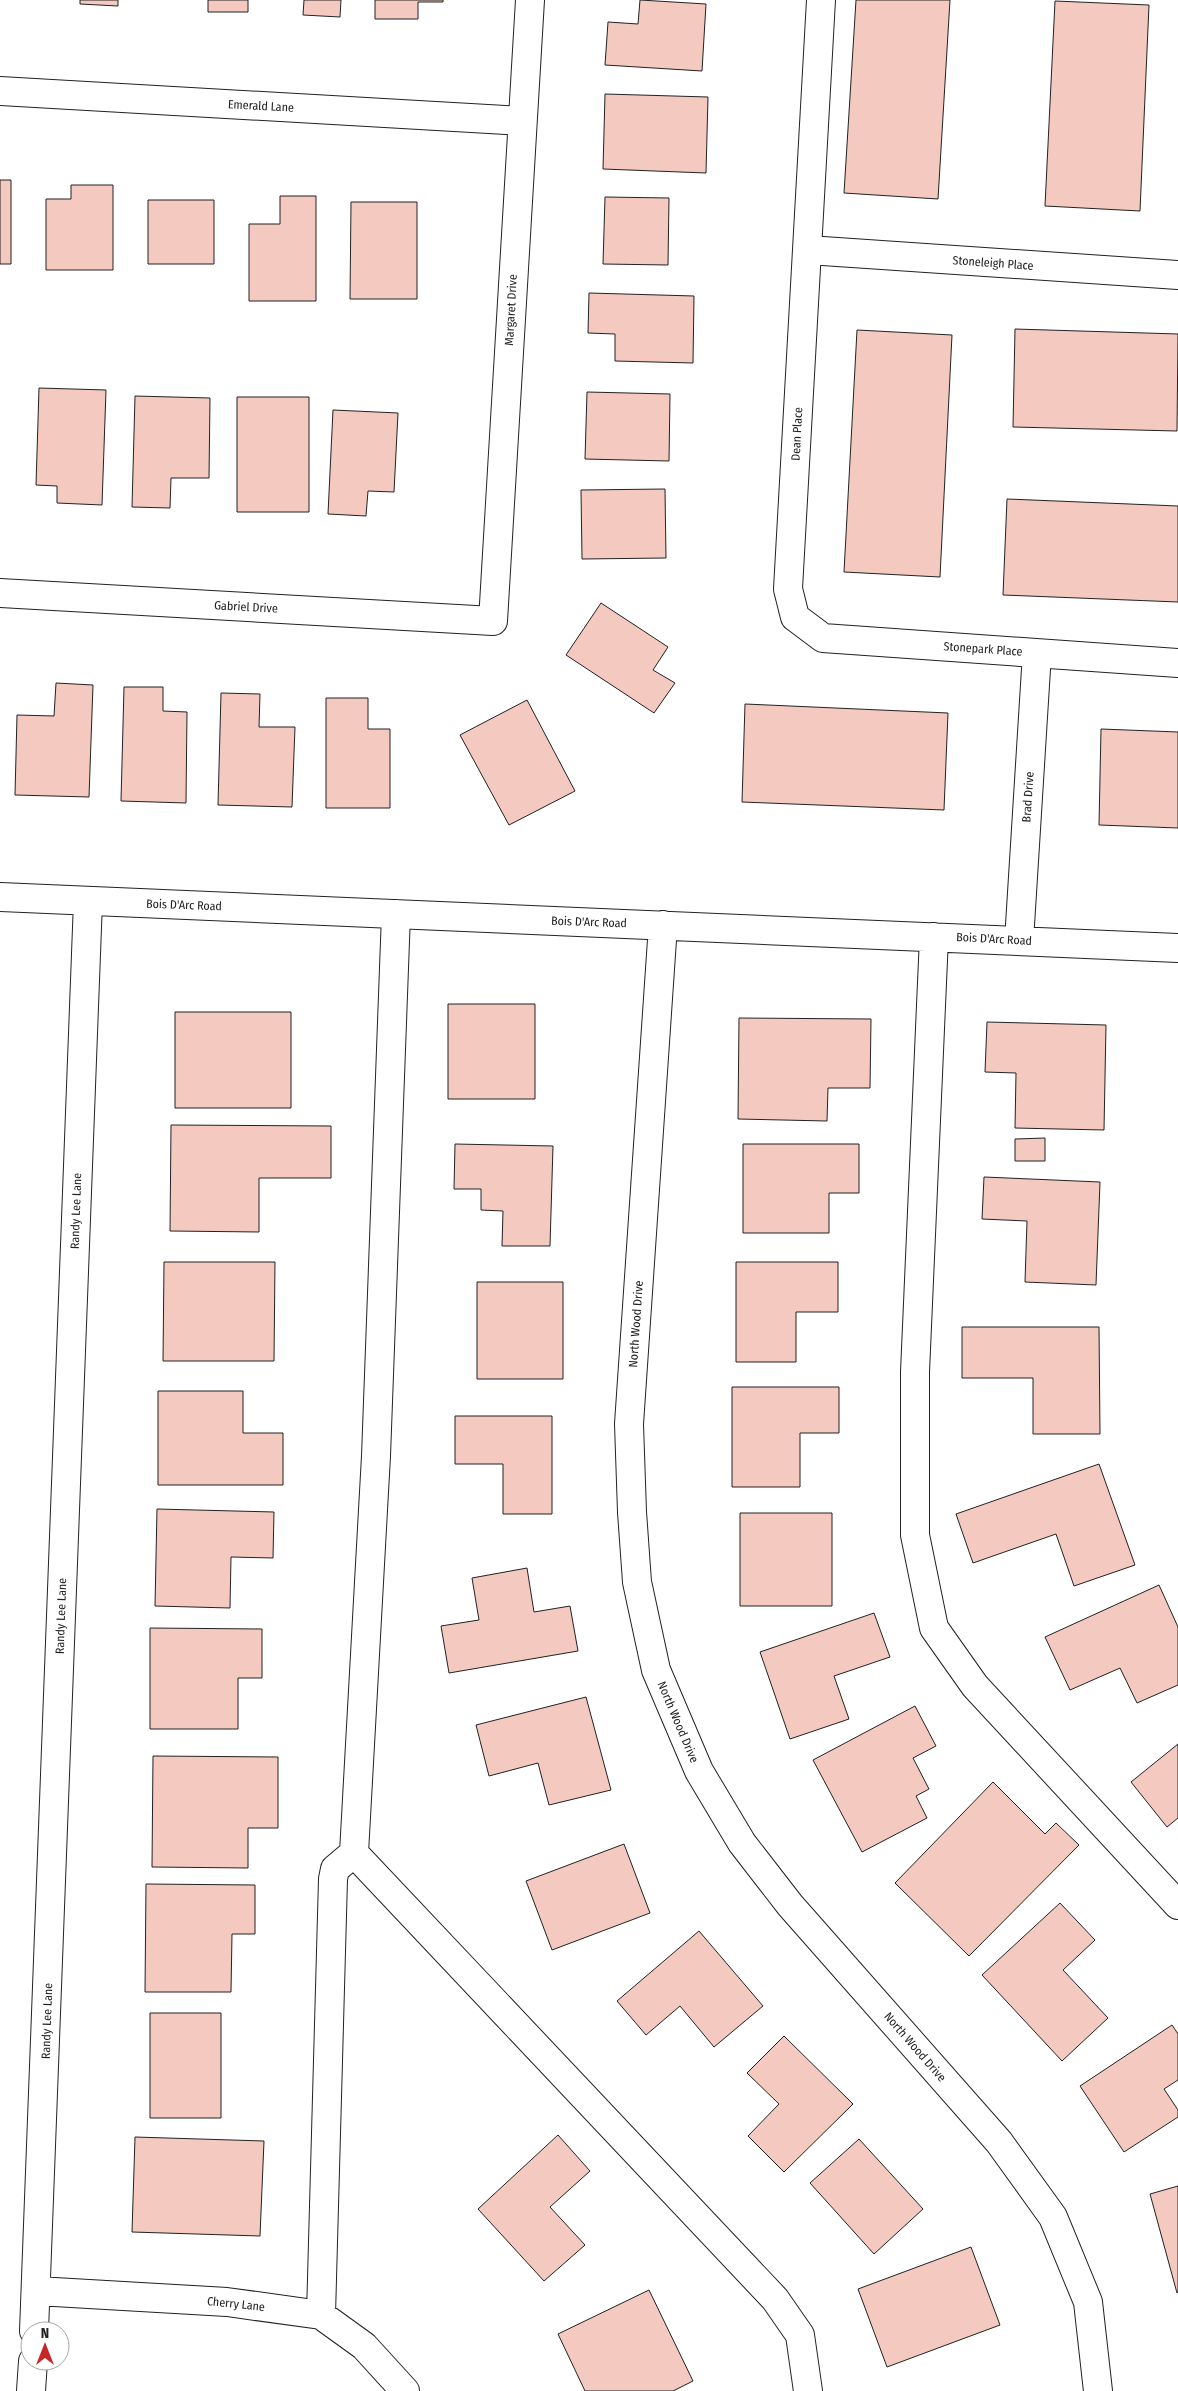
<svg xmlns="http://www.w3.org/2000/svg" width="1178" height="2391" font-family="'Fira Sans Condensed',sans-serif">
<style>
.building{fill:#f3c9c0;stroke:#222}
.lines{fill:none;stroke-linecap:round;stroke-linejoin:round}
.minor-casing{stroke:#222;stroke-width:30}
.minor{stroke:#fff;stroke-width:28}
.labels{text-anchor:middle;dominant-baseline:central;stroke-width:4;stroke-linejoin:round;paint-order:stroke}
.street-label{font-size:12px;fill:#222;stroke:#fff}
</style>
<rect width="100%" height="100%" fill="#fff"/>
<!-- building -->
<path class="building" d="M 80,0 L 118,0 L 118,6 L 80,4 Z
M 208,0 L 248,0 L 248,12 L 208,12 Z
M 304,0 L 341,0 L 340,17 L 303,15 Z
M 375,0 L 443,0 L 443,2 L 418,2 L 418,19 L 375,19 Z
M 640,0 L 706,4 L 702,71 L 605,65 L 608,22 L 638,24 Z
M 856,0 L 950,0 L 938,199 L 844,193 Z
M 1055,1 L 1149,5 L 1140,211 L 1045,206 Z
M 605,94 L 708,97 L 706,173 L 603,169 Z
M 0,180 L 11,180 L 11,264 L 0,264 Z
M 71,185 L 113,185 L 113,270 L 46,270 L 46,199 L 71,199 Z
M 280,196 L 316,196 L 316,301 L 249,301 L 249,224 L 280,224 Z
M 605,197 L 669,198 L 668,265 L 603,264 Z
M 148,200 L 214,200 L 214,264 L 148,264 Z
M 351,202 L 417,202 L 417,299 L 350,299 Z
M 589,293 L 694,296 L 693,363 L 615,361 L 615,334 L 588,333 Z
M 1015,329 L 1178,334 L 1177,431 L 1013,427 Z
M 857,330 L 952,335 L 940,577 L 844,572 Z
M 39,388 L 106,390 L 102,505 L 57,503 L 57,486 L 36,485 Z
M 587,392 L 670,394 L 669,461 L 585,459 Z
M 135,396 L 210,398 L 209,478 L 171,478 L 170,508 L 132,507 Z
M 237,397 L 309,397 L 309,512 L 237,512 Z
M 333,410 L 398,413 L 394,492 L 368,491 L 366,516 L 328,514 Z
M 665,489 L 666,558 L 582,559 L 581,490 Z
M 1007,499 L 1178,506 L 1178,602 L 1003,595 Z
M 601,603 L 668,647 L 653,670 L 675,683 L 654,713 L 566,655 Z
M 56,683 L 93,685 L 89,797 L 15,795 L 17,715 L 54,716 Z
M 124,687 L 163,687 L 163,711 L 187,712 L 186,803 L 121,801 Z
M 221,693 L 260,694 L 259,727 L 295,727 L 292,807 L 218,805 Z
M 326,698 L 368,698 L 368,729 L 390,729 L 390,808 L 326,808 Z
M 527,700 L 575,791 L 509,825 L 460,735 Z
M 745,704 L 948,713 L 944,810 L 742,802 Z
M 1101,729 L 1178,732 L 1178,828 L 1099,825 Z
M 448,1004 L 535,1004 L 535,1099 L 448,1099 Z
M 175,1012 L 291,1012 L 291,1108 L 175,1108 Z
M 739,1018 L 871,1019 L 870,1088 L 828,1088 L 827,1121 L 738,1119 Z
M 987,1022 L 1106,1025 L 1104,1130 L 1015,1128 L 1016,1073 L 985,1072 Z
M 171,1125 L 331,1126 L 331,1178 L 259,1178 L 259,1232 L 170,1231 Z
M 1045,1138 L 1045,1161 L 1015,1161 L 1015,1139 Z
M 455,1144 L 553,1146 L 550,1246 L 502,1246 L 503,1211 L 481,1210 L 481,1189 L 454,1189 Z
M 743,1144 L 859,1144 L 859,1193 L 829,1193 L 829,1233 L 743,1233 Z
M 984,1177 L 1100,1182 L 1096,1285 L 1025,1282 L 1027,1221 L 982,1219 Z
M 164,1262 L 275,1262 L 274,1361 L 163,1361 Z
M 736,1262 L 838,1262 L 838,1312 L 796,1312 L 796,1362 L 736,1362 Z
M 477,1282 L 563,1282 L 563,1379 L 477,1379 Z
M 962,1327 L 1099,1327 L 1100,1434 L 1033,1434 L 1033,1378 L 962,1378 Z
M 732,1387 L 839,1387 L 839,1433 L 800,1433 L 800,1487 L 732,1487 Z
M 158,1391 L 243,1391 L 243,1433 L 283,1433 L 283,1485 L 158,1485 Z
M 455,1416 L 552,1416 L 552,1514 L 503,1514 L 503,1464 L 455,1464 Z
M 1099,1464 L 1135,1565 L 1074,1586 L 1056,1534 L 973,1563 L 956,1514 Z
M 157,1509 L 274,1512 L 273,1558 L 231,1557 L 230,1608 L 155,1606 Z
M 740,1513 L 832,1513 L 832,1606 L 740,1606 Z
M 527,1568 L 534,1612 L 570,1606 L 578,1651 L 449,1673 L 441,1626 L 479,1620 L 472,1578 Z
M 1159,1585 L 1178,1627 L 1178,1685 L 1137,1703 L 1120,1668 L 1070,1690 L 1045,1637 Z
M 874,1613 L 890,1657 L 834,1676 L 849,1719 L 790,1739 L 760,1652 Z
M 150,1628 L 262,1629 L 262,1678 L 238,1678 L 238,1729 L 150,1729 Z
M 586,1697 L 611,1790 L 549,1805 L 538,1763 L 489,1776 L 476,1725 Z
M 915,1706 L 936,1746 L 913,1758 L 929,1789 L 916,1796 L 927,1818 L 862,1852 L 813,1760 Z
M 1178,1744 L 1178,1818 L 1167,1827 L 1131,1782 Z
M 153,1756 L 278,1757 L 278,1828 L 248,1828 L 248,1868 L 152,1867 Z
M 993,1782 L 1045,1834 L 1056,1823 L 1079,1845 L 969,1956 L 895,1883 Z
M 624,1844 L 650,1913 L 552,1950 L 526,1881 Z
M 146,1884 L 255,1885 L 255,1934 L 232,1934 L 231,1992 L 145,1992 Z
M 1060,1903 L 1095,1940 L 1063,1970 L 1108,2018 L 1062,2061 L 982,1975 Z
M 699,1931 L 763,2006 L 714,2047 L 680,2006 L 646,2035 L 617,2001 Z
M 150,2013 L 221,2013 L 221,2118 L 150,2118 Z
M 1172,2025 L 1178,2034 L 1178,2080 L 1164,2089 L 1178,2110 L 1178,2117 L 1124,2152 L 1080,2086 Z
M 784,2036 L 853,2104 L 784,2172 L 748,2136 L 779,2104 L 747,2073 Z
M 558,2135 L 590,2171 L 550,2207 L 585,2245 L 544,2281 L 478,2209 Z
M 135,2137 L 264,2141 L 260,2236 L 132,2232 Z
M 859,2139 L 923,2209 L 874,2254 L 810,2183 Z
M 1178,2186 L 1178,2292 L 1177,2293 L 1150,2194 Z
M 971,2247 L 1000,2325 L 887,2367 L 858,2289 Z
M 649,2290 L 693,2381 L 673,2391 L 585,2391 L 558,2334 Z"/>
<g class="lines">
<!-- minor casing -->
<g class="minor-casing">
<path id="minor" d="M 821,0 L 788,589 L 795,617 L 823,638 L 1178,663
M 0,91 L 522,121
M 808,250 L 1178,275
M 0,593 L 493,621 L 530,0
M 0,897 L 1178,948
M 396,914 L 376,1456 L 354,1853 L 775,2299 L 800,2335 L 808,2391
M 663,925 L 629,1424 L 632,1512 L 637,1582 L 656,1670 L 699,1771 L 742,1843 L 790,1905 L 999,2142 L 1053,2217 L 1088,2302 L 1098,2391
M 934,937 L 915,1372 L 915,1535 L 934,1628 L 975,1686 L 1178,1905
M 1019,941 L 1037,653
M 37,2291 L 227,2302 L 321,2315 L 364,2346 L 405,2391
M 321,2315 L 333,1879 L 335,1869 L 354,1853
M 34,2331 L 88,901
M 31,2391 L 33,2361"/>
</g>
<!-- minor -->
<use href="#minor" class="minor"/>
</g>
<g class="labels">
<!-- street labels -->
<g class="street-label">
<text transform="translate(261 106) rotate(3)">Emerald Lane</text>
<text transform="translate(993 263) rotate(4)">Stoneleigh Place</text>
<text transform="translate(511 310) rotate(-87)">Margaret Drive</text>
<text transform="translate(797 434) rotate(-87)">Dean Place</text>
<text transform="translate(246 607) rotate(3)">Gabriel Drive</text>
<text transform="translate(983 649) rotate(4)">Stonepark Place</text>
<text transform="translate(1028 797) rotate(-86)">Brad Drive</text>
<text transform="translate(184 905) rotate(2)">Bois D'Arc Road</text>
<text transform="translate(589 922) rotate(2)">Bois D'Arc Road</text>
<text transform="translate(994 939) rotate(3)">Bois D'Arc Road</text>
<text transform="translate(76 1211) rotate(-88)">Randy Lee Lane</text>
<text transform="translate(636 1324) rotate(-86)">North Wood Drive</text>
<text transform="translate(61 1616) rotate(-88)">Randy Lee Lane</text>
<text transform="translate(678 1722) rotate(67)">North Wood Drive</text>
<text transform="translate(47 2021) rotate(-88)">Randy Lee Lane</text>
<text transform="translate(915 2047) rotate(49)">North Wood Drive</text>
<text transform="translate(236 2304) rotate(6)">Cherry Lane</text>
</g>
</g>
<!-- north arrow -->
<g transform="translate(45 2346)"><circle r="24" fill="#ffffff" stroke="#a7a7a7"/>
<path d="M0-4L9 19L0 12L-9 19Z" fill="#c62828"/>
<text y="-8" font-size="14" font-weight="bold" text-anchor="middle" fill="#222222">N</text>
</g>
</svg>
